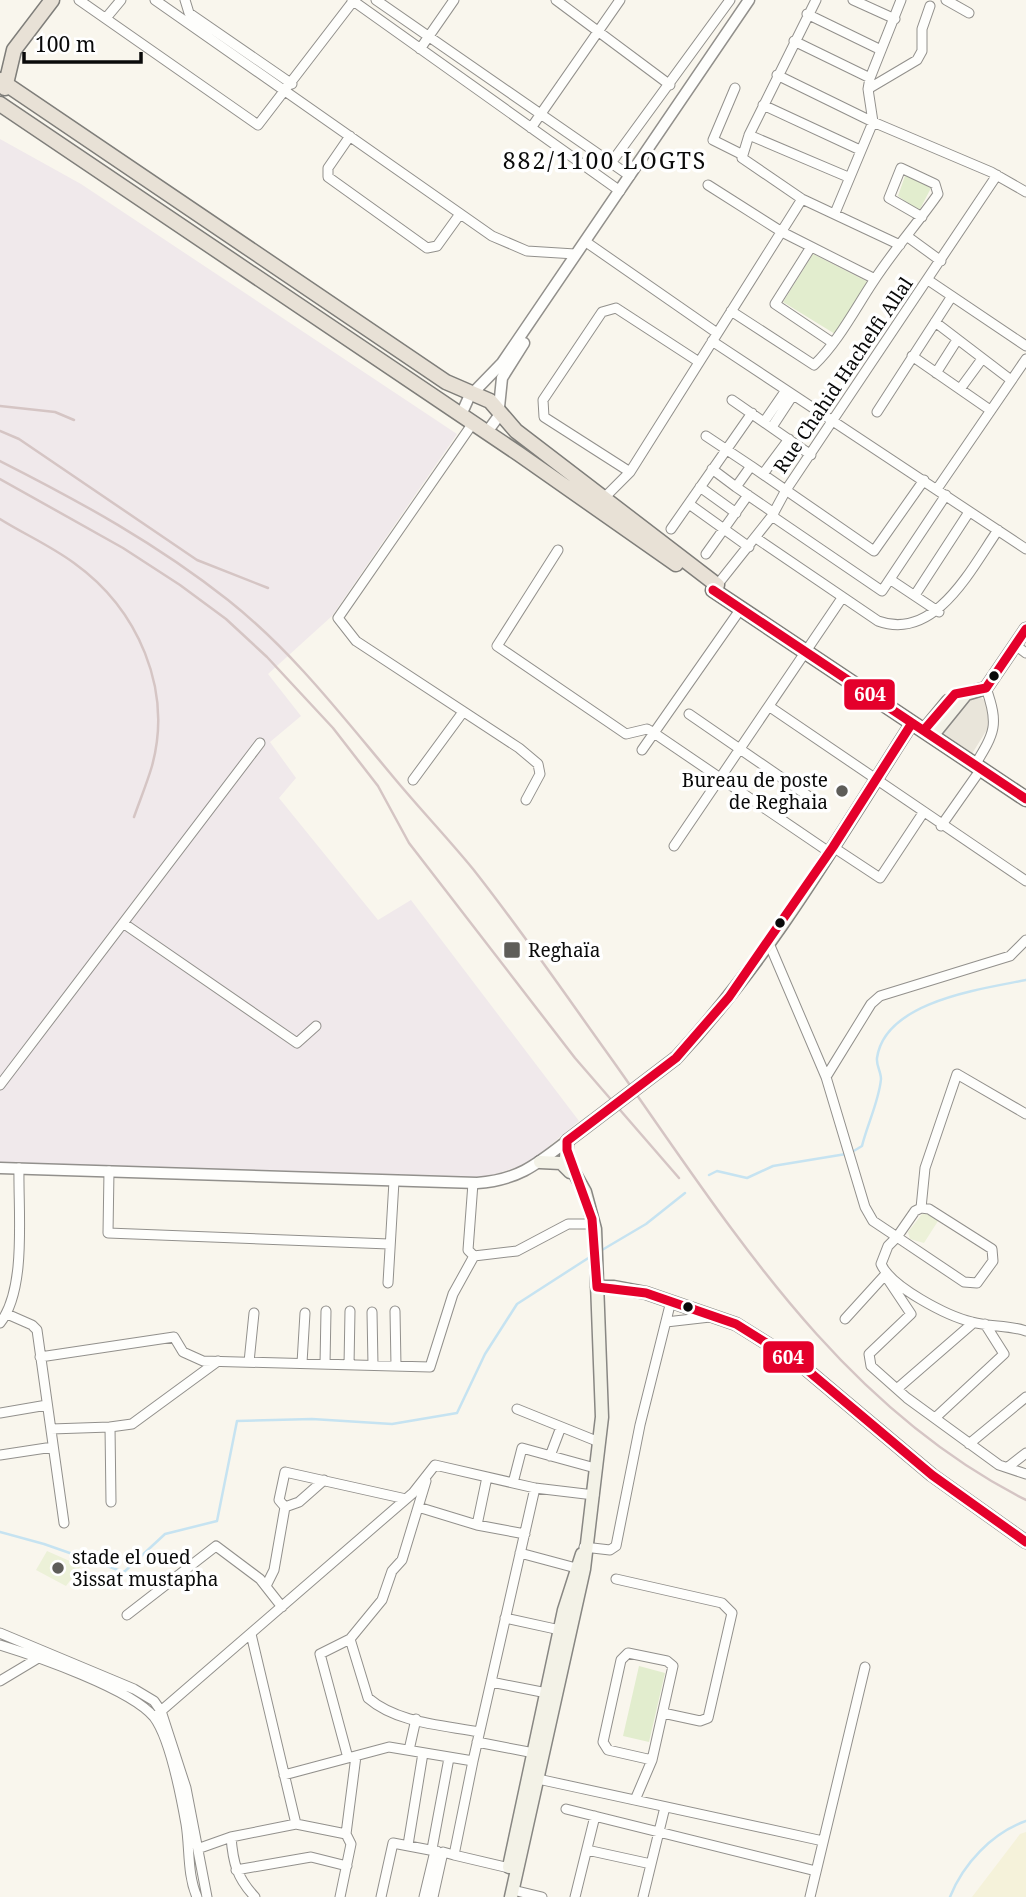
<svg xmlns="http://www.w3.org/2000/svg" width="1026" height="1897" font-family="'Noto Serif',serif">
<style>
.industrial{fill:#f0e9eb}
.farmland{fill:#f5f2da}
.green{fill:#e2edce}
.pitch{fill:#ecf1d8}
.plaza{fill:#e9e5da}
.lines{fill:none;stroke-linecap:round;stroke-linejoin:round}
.stream{stroke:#c6e3f1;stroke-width:2.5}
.minor-casing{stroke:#92908c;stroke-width:11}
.tertiary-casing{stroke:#92908c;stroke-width:13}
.secondary-casing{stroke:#888783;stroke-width:15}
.primary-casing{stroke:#7f7e7a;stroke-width:17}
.trunk-casing{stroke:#7f7e7a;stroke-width:17}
.minor{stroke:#fefefc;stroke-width:9}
.tertiary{stroke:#fefefc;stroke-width:10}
.secondary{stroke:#f3f2e7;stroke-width:12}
.primary{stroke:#eae5d8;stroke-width:14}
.trunk{stroke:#e8e1d6;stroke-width:14}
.rail{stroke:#d5c5c4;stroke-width:2.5}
.secondary-bridge-casing{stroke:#888783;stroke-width:15;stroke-linecap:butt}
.secondary-bridge{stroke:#f3f2e7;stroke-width:12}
.bus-1-casing{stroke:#fff;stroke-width:14}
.bus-1{stroke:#e4002b;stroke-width:9}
.bus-dot{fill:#0a0a0a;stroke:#fff;stroke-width:2.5}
.poi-dot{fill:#5e5d59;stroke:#fff;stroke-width:2.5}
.labels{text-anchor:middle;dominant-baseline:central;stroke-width:7;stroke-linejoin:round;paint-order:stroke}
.street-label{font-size:19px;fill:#0a0a0a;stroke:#fff}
.poi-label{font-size:19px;fill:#0a0a0a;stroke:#fff;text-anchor:start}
.quarter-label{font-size:23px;letter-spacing:2px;fill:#0a0a0a;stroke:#fff}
.line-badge{stroke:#fff;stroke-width:2.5}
.badge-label{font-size:19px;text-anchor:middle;font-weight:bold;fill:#fff}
</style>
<rect width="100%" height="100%" fill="#f9f6ed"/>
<!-- industrial -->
<path class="industrial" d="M 0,139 L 81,184 L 457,434 L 332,616 L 268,674 L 301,716 L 270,742 L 296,778 L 279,798 L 378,920 L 411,900 L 579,1121 L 529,1163 L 481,1179 L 0,1164 Z"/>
<!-- farmland -->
<path class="farmland" d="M 1026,1832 L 1026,1897 L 972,1897 L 1020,1834 Z"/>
<!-- green -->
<path class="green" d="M 906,173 L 931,188 L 919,211 L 898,196 Z
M 813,254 L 874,285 L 840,337 L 783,302 Z
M 639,1666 L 665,1673 L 649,1742 L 623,1736 Z"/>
<!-- pitch -->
<path class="pitch" d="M 926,1213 L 938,1221 L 924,1243 L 910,1239 L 908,1232 L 922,1214 Z
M 47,1551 L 81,1566 L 66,1586 L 36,1570 Z"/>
<!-- plaza -->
<path class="plaza" d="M 978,696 L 987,702 L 991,723 L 970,757 L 939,736 L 967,698 Z"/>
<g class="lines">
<!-- stream -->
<path class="stream" d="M 852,1152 L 862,1146 C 867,1125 879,1101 881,1079 C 881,1072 876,1065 877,1058 C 885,1001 982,989 1026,980
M 709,1175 L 717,1171 L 747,1178 L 773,1166 L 846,1154
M 602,1250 L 646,1224 L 685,1193
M 0,1532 L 44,1544 L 124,1572 L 165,1534 L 217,1521 L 237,1421 L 312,1419 L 392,1424 L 457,1413 L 485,1354 L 517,1304 L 593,1255
M 950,1897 C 963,1864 992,1833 1026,1821"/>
<!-- minor casing -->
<g class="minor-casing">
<path id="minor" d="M 79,0 L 258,125 L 354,0
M 155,0 L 492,236 L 527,251 L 575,254
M 185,0 L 189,13 L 292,84
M 352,0 L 620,191
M 376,0 L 630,176
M 556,0 L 670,85
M 816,0 L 749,135 L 742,158 L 802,199 L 900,245
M 853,0 L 895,19
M 946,0 L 969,13
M 807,14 L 881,50
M 106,18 L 121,0
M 794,41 L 870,78
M 420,49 L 454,0
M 777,75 L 873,122 L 991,172 L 1026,192
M 735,88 L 713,140 L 741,154
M 868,89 L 917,60 L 922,51 L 922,29 L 930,6
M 763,105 L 860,150
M 531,128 L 620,0
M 749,135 L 848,177
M 350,136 L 328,168 L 328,177 L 427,248 L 437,246 L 460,214
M 611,163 L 730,0
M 708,185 L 782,232 L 875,279
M 835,213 L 873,122 L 868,89 L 870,78 L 901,0
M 908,237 L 941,261
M 586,242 L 717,333
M 811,247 L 775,304 L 833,343
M 928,280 L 1026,346
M 731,311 L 814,365 C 838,342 855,309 873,282 C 893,251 917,224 938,194 L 935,184 L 901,168 L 889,198 L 922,217
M 935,322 L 1011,380
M 712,341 L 1026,549
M 912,356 L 990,410
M 936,373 L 957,340
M 960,389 L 982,359
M 732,400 L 811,455
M 877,412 L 952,296
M 764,422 L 786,390
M 473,423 L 338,618 L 356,641 L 519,748 L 538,764 L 540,774 L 526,800
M 772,427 L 793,395
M 706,436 L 751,466
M 712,469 L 736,487
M 630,472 L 544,417 L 543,400 L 602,312 L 616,308 L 699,362
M 763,474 L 789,439
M 700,487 L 736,513
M 937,489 L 1026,359
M 602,500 L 630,472 L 802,199
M 689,504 L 749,547
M 774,513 L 736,487 L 751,466 L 874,551 L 924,480
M 772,516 L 882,591 L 946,495
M 671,529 L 752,413
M 756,538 L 878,621 C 935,642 971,569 998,530
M 558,550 L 497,646 L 626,734 L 647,729 L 654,733 L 829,852
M 706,554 L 748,495
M 891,580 L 939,612
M 714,589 L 772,516 L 786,490 L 997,175
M 915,595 L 969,512
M 1015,645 L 1026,653
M 770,707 L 1026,881
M 689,714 L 814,800
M 642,750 L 742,607
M 975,765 C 995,732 999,725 986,688
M 413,780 L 463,712
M 941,826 L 981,769
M 674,846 L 842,598
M 833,847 L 880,878 L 923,813
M 123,923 L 297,1043 L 316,1026
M 768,941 L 826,1077 L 865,1207 L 873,1221 L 897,1237 L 888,1246 L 881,1264 C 891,1287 947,1316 972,1322 C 990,1327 1009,1325 1026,1331
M 826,1077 L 871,1004 L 880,996 L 1010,956 L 1026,940
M 0,1085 L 260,743
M 109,1171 L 108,1233 L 389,1244
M 473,1183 L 468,1250 L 474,1256
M 921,1208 L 929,1209 L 992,1249 L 993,1261 L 977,1283 L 964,1282 L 897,1237 L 915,1211 Z
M 921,1208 L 925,1168 L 957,1074 L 1026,1114
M 388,1283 L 394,1181
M 395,1311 L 396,1366
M 372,1312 L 373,1365
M 7,1314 L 32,1325 L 37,1330 L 64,1523
M 845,1319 L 885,1275 L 911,1314 L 869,1354 L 871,1366 L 907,1398 L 999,1465 L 1026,1474
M 666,1322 L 710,1317
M 0,1323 C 27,1289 18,1211 19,1168
M 40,1357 L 174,1337 L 183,1352 L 203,1361 L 430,1367 L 453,1294 L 474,1256 L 517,1251 L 568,1224 L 593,1224
M 249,1362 L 254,1313
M 302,1363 L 305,1313
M 325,1364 L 326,1311
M 349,1365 L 350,1311
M 898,1388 L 973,1323
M 517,1409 L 599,1442
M 0,1413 L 47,1405
M 935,1418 L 1004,1354 L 985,1324
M 110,1427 L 132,1424 L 218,1361
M 51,1429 L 110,1427 L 111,1502
M 969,1444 L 1026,1397
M 0,1455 L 53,1447
M 550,1456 L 561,1427
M 1008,1467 L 1026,1453
M 426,1481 L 402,1560 L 392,1571 L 382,1600 L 350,1639 L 368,1698 C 397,1723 442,1725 479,1732
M 513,1483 L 522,1448 L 595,1468
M 285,1507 L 299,1502 L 324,1480
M 418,1507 L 477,1525 L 525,1534
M 477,1525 L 487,1477
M 584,1547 L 610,1550 L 616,1546 L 640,1425 L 671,1301
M 520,1553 L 576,1568
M 616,1579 L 722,1603 L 732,1613 L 708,1718 L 700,1721 L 663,1713
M 266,1586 L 274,1570 L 285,1507 L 279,1500 L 285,1472 L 406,1499
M 127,1615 L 216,1546 L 260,1579 L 282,1607
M 505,1618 L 560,1630
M 0,1633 L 134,1689 L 154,1701 L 161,1711 L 186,1788 L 207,1897
M 0,1645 C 36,1656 131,1689 154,1717 C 170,1738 181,1796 186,1824 C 190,1848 187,1874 197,1897
M 0,1681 L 40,1657
M 491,1682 L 547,1693
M 154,1717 L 413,1493 L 435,1465 L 535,1488 L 594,1495
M 477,1742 L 534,1753
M 409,1750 L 416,1719
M 348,1758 L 320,1654 L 350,1639
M 473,1761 L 535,1488
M 284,1775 L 389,1747 L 473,1761 L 454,1855 L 509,1868
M 538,1779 L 823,1841
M 635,1800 L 652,1760 L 673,1666 L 667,1661 L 628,1653 L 621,1660 L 603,1742 L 608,1750 L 652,1760
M 566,1809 L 816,1871
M 296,1824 L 346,1834 L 351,1844 L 340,1897
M 346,1834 L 356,1756
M 231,1837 C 233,1863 237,1878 255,1897
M 408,1845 L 423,1753
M 200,1848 L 231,1837 L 296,1824 L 251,1634
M 432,1849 L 449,1758
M 587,1850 L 651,1864
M 236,1870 L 311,1857 L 347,1866
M 513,1890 L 542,1897
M 381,1897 L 393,1843 L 435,1851
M 424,1897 L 435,1851 L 437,1851
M 433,1897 L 443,1852 L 454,1855
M 575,1897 L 595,1816
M 643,1897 L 665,1807
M 810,1897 L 865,1667"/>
</g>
<!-- tertiary casing -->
<g class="tertiary-casing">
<path id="tertiary" d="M 461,415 L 469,397 L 502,363 L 749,0
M 487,432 L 498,417 L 502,378 L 524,343
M 0,1168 L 477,1183 C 518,1180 536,1165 567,1141"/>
</g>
<!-- secondary casing -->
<g class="secondary-casing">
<path id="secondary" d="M 924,730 L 948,701
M 932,736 L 966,694 L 986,688 L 1026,629
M 676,1058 C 769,958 839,837 912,723
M 540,1162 L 561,1163 L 570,1172
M 597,1287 L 614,1287 L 646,1293 L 736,1324 L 800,1364 L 932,1475 L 1026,1542
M 509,1867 L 564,1610 L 582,1554
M 511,1897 L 584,1569 L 602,1417 L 595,1229 L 585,1192 L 566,1158 L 567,1141"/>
</g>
<!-- primary casing -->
<g class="primary-casing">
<path id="primary" d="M 713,590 L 1026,799"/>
</g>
<!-- trunk casing -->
<g class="trunk-casing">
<path id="trunk" d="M 0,80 L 446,382 L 490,401 L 516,431 L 717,585
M 5,88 L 14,50 L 52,0
M 0,104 L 519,454 L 676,564"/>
</g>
<!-- minor -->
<use href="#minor" class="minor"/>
<!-- tertiary -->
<use href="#tertiary" class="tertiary"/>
<!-- secondary -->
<use href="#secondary" class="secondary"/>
<!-- primary -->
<use href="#primary" class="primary"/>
<!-- trunk -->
<use href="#trunk" class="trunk"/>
<!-- rail -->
<path class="rail" d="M 0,406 L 55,412 L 74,420
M 0,431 L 19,439 L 197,560 L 268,588
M 0,461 C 81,502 157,544 228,600 C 291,650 339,712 390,773 C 417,806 446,836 473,869 C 522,931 567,997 613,1061 C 730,1226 838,1405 1026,1500
M 0,479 L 123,548 L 180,585 L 226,619 L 267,657 L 333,728 L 378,786 L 409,843 L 575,1058 L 679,1178
M 0,519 C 24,534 51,546 74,563 C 138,609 173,689 152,766 C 147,783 140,800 134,817"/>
<!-- secondary-bridge casing -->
<g class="secondary-bridge-casing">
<path id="secondary-bridge" d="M 567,1141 L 676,1058"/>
</g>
<!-- secondary-bridge -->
<use href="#secondary-bridge" class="secondary-bridge"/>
<!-- bus-1 casing -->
<g class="bus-1-casing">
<path id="bus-1" d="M 713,590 L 1026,799
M 912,723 L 833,847 L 729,997 L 676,1058 L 567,1141 L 567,1150 L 592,1219 L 597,1287 L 646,1293 L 736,1324 L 800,1364 L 932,1475 L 1026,1542
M 924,730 L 955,694 L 986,688 L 1026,629"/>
</g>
<!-- bus-1 -->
<use href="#bus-1" class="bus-1"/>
</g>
<!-- markers -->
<g class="bus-dot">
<circle cx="994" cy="676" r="6"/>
<circle cx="780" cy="923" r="6"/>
<circle cx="688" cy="1307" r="6"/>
</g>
<g class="poi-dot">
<circle cx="842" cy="791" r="7"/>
<rect x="503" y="941" width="18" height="18" rx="3.5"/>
<circle cx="58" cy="1568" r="7"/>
</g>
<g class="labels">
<!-- street labels -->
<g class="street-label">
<text transform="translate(843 375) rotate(-56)">Rue Chahid Hachelfi Allal</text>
</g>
<!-- poi labels -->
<g class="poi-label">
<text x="828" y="780" text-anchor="end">Bureau de poste<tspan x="828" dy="22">de Reghaia</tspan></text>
<text x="528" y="950">Reghaïa</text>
<text x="72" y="1557">stade el oued<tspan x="72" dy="22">3issat mustapha</tspan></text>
</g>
<!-- quarter labels -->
<g class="quarter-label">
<text x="605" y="160">882/1100 LOGTS</text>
</g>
</g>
<g class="line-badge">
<rect x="843" y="678" width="53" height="33" rx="7" fill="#e4002b"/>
<rect x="762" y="1340" width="53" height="34" rx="7" fill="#e4002b"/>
</g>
<g class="badge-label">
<text x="870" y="701">604</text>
<text x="788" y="1364">604</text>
</g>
<!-- scale -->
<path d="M24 52v10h117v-10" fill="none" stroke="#0a0a0a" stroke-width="3.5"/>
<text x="35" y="52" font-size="21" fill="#0a0a0a" stroke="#ffffff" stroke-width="5" paint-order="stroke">100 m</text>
</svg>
